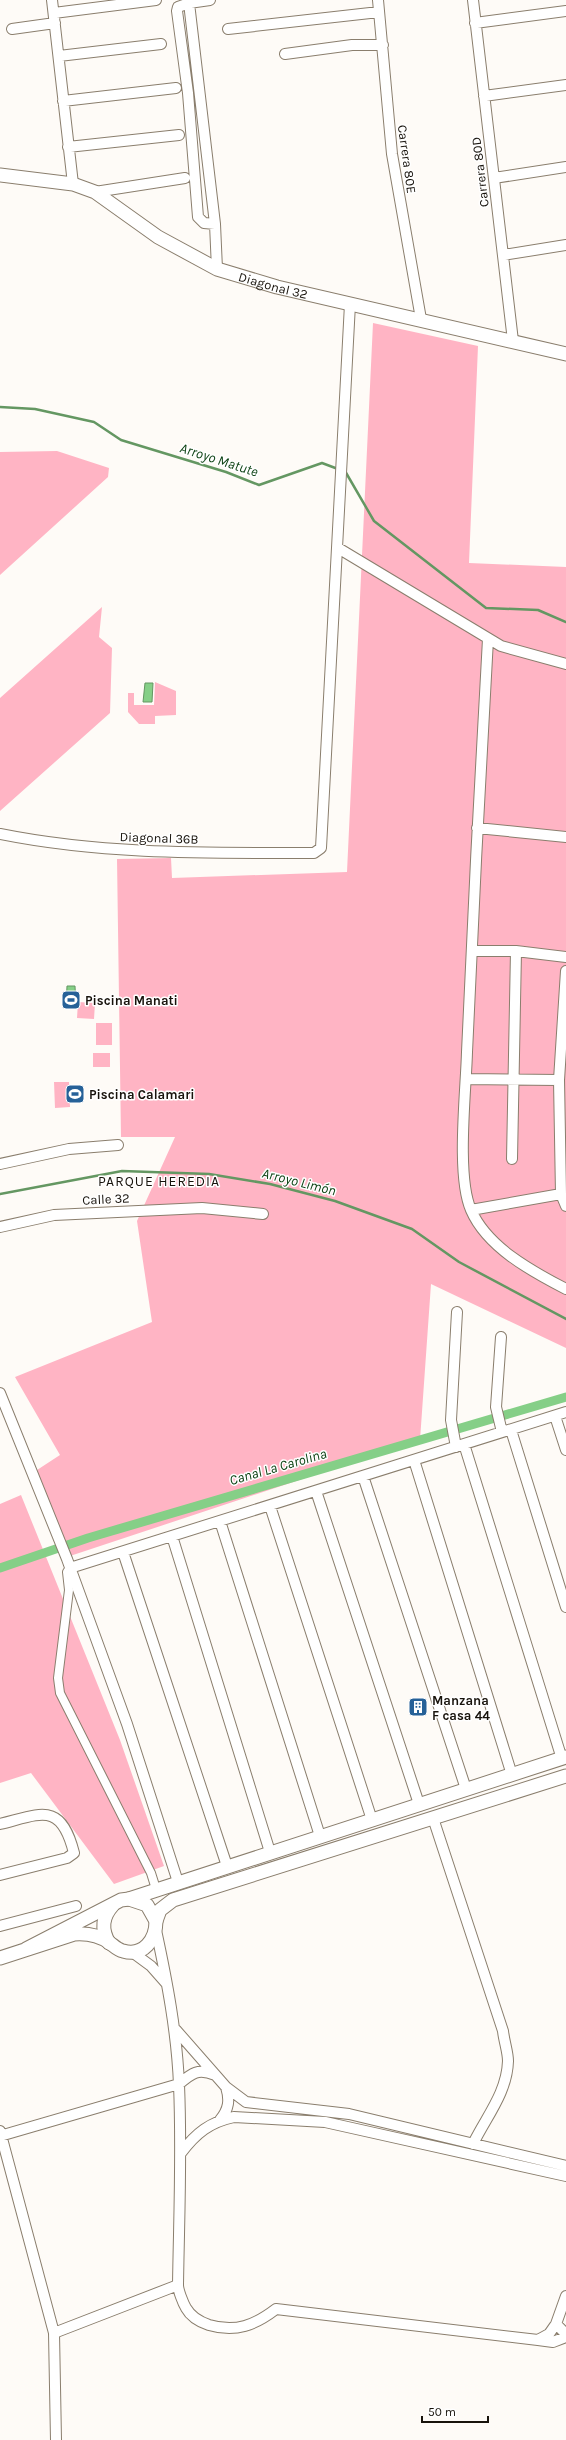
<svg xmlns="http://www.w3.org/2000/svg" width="566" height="2440" font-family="Karla,sans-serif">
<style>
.green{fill:#ffb4c4}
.water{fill:#85cf87;stroke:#649762}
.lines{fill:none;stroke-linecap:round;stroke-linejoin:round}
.stream{stroke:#649762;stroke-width:2.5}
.canal{stroke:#85cf87;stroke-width:9}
.pedestrian-casing{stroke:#8a7e6d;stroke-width:10}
.minor-casing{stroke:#8a7e6d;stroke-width:12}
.tertiary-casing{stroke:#8a7e6d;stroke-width:15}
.pedestrian{stroke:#fff;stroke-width:8}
.minor{stroke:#fff;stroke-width:10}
.tertiary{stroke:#fff;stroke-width:13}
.labels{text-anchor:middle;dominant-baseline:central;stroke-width:3;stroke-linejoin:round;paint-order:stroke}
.street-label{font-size:13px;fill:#18130c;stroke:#fff}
.poi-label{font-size:13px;font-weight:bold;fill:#18130c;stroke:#fff;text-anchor:start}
.water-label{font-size:14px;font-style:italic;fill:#0e4315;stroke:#fff}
.neighbourhood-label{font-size:14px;letter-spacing:1px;fill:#18130c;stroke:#fff}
</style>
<rect width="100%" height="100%" fill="#fefbf7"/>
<!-- green -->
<path class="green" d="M 373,323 L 478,346 L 469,563 L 566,567 L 566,1348 L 431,1284 L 420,1440 L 70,1556 L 37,1470 L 60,1455 L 15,1377 L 152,1322 L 137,1221 L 175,1137 L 121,1137 L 117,859 L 171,858 L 172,878 L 347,872 Z
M 57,451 L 109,468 L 108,477 L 0,575 L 0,452 Z
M 102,607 L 99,637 L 112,648 L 110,713 L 0,811 L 0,698 Z
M 155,682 L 176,691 L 176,715 L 155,716 L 155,724 L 139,724 L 128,712 L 128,693 L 134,693 L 134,705 L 154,705 Z
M 78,1002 L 95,1003 L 94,1019 L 77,1018 Z
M 96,1023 L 112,1023 L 112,1045 L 96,1045 Z
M 93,1053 L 110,1053 L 110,1067 L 93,1067 Z
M 54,1082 L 69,1082 L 70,1107 L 55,1108 Z
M 21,1495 L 120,1740 L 164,1866 L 114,1884 L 31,1773 L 0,1783 L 0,1504 Z"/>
<!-- water -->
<path class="water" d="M 145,683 L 153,683 L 152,702 L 143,702 Z
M 67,986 L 75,986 L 76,1007 L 66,1007 Z"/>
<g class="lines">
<!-- stream -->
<path class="stream" d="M 0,407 L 35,409 L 94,422 L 121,440 L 226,472 L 259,485 L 322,463 L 338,469
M 345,471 L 374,521 L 486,608 L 538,610 L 566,622
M 0,1194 L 122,1171 L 209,1174 L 270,1184 L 335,1201 L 412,1229 L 459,1262 L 566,1319"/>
<!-- canal -->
<path class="canal" d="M 0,1568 L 88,1538 L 566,1397"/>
<!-- pedestrian casing -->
<g class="pedestrian-casing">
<path id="pedestrian" d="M 70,1568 L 67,1572 L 69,1590 L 58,1678 L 60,1693 L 151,1873 L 156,1889"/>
</g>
<!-- minor casing -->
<g class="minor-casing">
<path id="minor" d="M 52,0 L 73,184
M 210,0 L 189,3 L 215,224 L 217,269
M 378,0 L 392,154 L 421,319
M 473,0 L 513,341
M 189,3 L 178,7 L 177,11 L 188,93 L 198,217 L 204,223 L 215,224
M 54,13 L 156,0
M 475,23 L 566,11
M 12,29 L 55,23
M 228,29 L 379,12
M 285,54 L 352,45 L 383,45
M 59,56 L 161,44
M 484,96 L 566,85
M 63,101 L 176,88
M 68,147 L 179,135
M 494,178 L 566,167
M 95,192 L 185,178
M 503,255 L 566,245
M 338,548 L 501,646 L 566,664
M 488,639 C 480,777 473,914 467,1052 C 466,1091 456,1176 471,1210 C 487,1247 531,1271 566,1289
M 477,828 L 566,837
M 0,834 C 104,855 208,853 314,853 L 321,848 L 350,304
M 472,951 L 516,951 L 566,957
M 566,971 L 559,1080 L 561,1194 L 566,1206
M 466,1079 L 559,1080
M 512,1159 L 516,951
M 0,1164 L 69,1149 L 118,1145
M 471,1210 L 561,1194
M 0,1227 L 54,1215 L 202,1208 L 263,1214
M 501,1337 L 496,1407 L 502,1432
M 0,1393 L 67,1559 L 127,1724 L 178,1882
M 555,1416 L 566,1450
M 511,1430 L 566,1607
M 464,1444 L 562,1759
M 456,1447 L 451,1420 L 457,1312
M 414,1460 L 512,1775
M 363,1476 L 466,1789
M 316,1491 L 419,1804
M 270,1506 L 372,1820
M 220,1521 L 320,1836
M 172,1536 L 270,1852
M 123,1552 L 227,1866
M 70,1568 L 566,1412
M 433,1818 L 503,2031 C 504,2041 508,2052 508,2061 C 507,2093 486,2117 473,2144
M 0,1824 C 41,1814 61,1801 74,1853 L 67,1858 L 0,1875
M 0,1926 L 76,1906
M 156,1930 C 167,1981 177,2033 179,2085 C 182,2152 179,2218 178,2285 C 178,2290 183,2303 186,2308 C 191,2317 200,2322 209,2325 C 236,2333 255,2325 276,2309 L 538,2340 L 549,2334 L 556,2324
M 132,1952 L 151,1966 L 166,1983
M 176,2030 L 226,2087 L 246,2102 L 349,2114 L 566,2166
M 220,2120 C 229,2109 230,2100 226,2087
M 0,2131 L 54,2333 L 56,2440
M 0,2136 L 179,2084 C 192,2073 198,2068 215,2075
M 181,2153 C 196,2133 210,2122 234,2117 L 325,2122 L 566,2176
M 566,2296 L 556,2324 L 566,2334
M 54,2333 L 178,2285
M 538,2340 L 553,2342 L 566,2337"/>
</g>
<!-- tertiary casing -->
<g class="tertiary-casing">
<g id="tertiary">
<path id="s1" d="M 0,175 L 73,184 L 95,192 L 158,237 L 217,269 L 277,287 L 566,354"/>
<path d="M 129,1899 L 566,1757"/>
<path d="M 156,1921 L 160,1910 L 173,1900 L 566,1776"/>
<path d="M 109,1943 C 101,1929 102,1917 113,1905"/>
<path d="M 0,1958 L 74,1934 C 87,1933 99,1935 110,1943 C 114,1946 118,1950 123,1951 C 144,1957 156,1939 156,1921 L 147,1905 L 129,1899 L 121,1900 L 26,1949"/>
</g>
</g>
<!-- pedestrian -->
<use href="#pedestrian" class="pedestrian"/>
<!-- minor -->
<use href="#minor" class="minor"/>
<!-- tertiary -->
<use href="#tertiary" class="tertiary"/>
</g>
<!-- icons -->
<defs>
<g id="stadium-square" transform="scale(1)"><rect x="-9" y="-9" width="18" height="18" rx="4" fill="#266198" stroke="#fff"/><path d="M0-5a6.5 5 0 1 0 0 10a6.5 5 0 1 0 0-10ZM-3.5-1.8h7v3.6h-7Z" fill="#fff"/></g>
<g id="building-square" transform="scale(1)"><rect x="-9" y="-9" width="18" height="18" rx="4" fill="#266198" stroke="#fff"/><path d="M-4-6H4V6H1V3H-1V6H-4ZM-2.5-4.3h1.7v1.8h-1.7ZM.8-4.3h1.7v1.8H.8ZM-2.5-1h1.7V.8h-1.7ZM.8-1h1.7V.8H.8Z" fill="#fff"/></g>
</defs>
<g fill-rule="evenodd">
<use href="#stadium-square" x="71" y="1000"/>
<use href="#stadium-square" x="75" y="1094"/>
<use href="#building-square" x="418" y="1707"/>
</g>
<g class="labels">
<!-- street labels -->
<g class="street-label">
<text transform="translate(407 159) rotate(82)">Carrera 80E</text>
<text transform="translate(480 172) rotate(-97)">Carrera 80D</text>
<text stroke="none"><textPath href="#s1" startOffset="300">Diagonal 32</textPath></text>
<text transform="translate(159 838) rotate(2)">Diagonal 36B</text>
<text transform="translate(106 1199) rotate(-3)">Calle 32</text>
</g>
<!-- poi labels -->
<g class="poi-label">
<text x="85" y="1000">Piscina Manati</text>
<text x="89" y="1094">Piscina Calamari</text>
<text x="432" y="1700">Manzana<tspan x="432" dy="15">F casa 44</tspan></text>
</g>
<!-- water labels -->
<g class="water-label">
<text transform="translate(219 460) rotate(18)">Arroyo Matute</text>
<text transform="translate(299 1182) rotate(14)">Arroyo Limón</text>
<text transform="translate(278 1467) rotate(-16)">Canal La Carolina</text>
</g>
<!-- neighbourhood labels -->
<g class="neighbourhood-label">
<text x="159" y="1181">PARQUE HEREDIA</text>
</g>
</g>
<!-- scale -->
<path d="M422 2416v6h66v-6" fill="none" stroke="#18130c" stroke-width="2"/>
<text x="428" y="2416" font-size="12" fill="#18130c" stroke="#ffffff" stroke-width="3" paint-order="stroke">50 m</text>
</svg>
